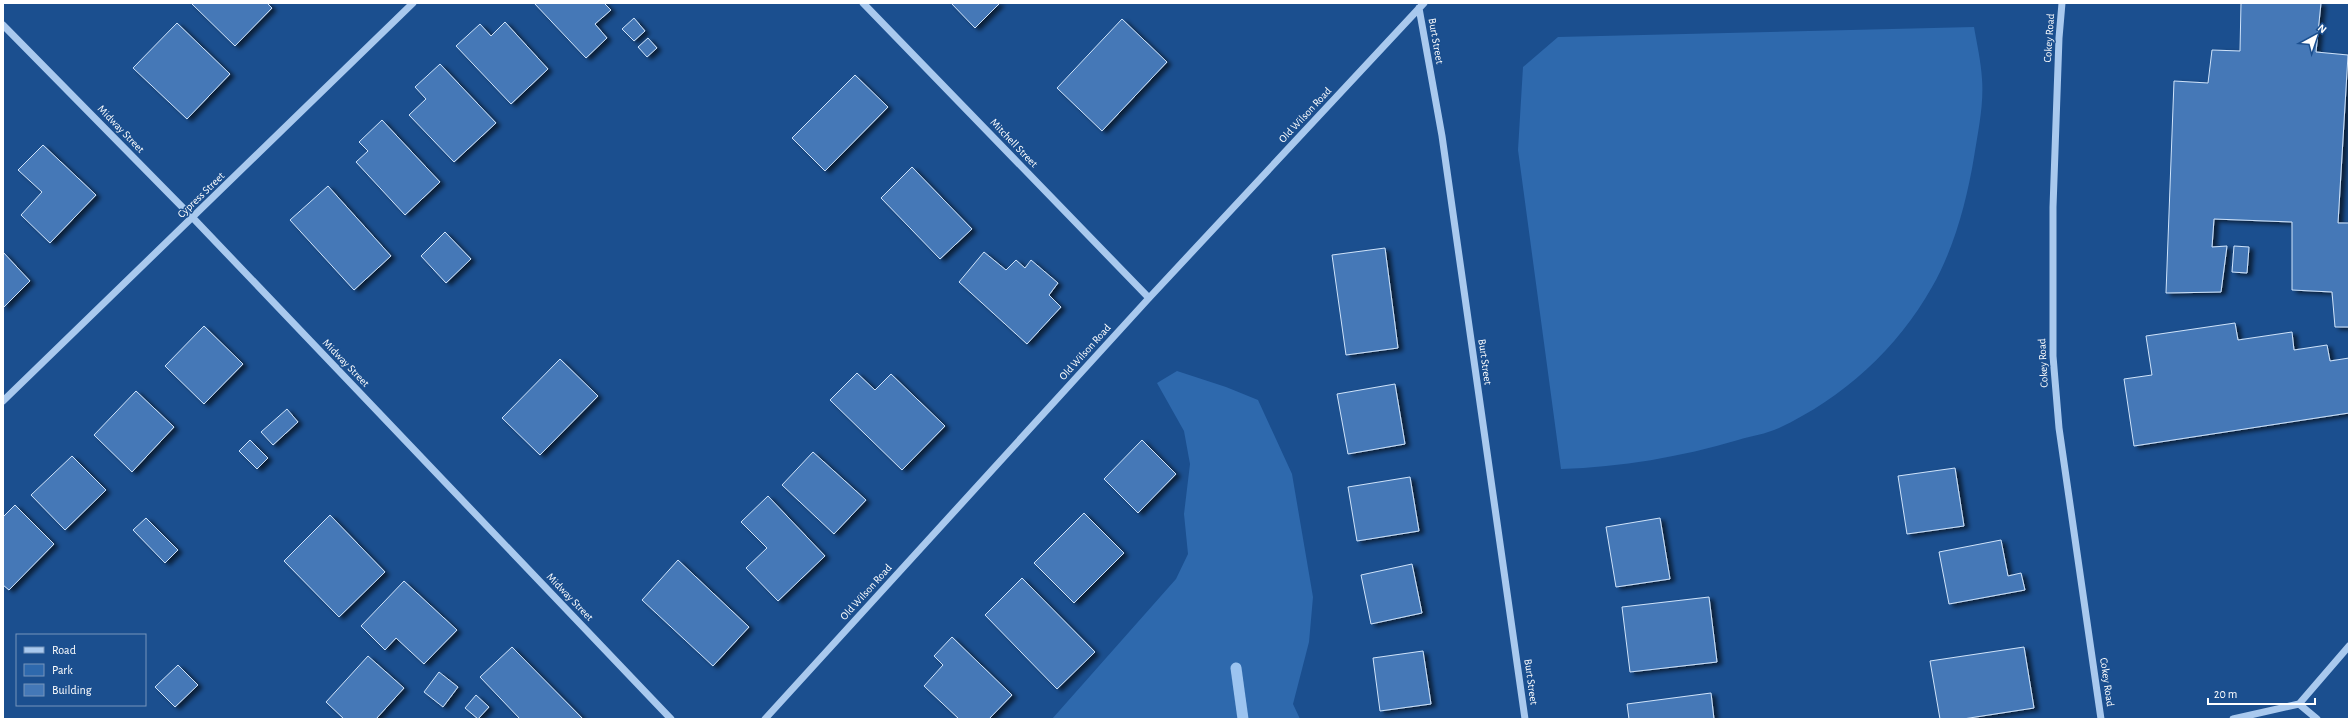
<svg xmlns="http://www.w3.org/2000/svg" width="2352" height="722" font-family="'Alegreya Sans',sans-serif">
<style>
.green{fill:#2e69ad}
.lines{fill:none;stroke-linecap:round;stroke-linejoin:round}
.stream{stroke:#9cc4f0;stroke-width:11}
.building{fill:#4478b7;stroke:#cfe3fa;filter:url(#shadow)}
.minor{stroke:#a9c9ee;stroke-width:7}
.labels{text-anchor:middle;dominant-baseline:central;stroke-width:3;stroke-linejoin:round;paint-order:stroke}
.street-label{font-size:11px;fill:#fff;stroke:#1b4f8f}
</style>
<defs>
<filter id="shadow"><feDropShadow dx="4.5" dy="2.5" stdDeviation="2" flood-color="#0009"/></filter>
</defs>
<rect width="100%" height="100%" fill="#1b4f8f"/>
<!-- green -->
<path class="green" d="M 1974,27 C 1977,44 1981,62 1982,79 C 1984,104 1978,132 1974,157 C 1967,200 1954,249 1932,287 C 1897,349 1843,398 1779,428 C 1766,434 1751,436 1738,440 C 1681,457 1621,467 1561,469 L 1518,150 L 1523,67 L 1558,37 Z
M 1177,371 L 1226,387 L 1258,400 L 1292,474 L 1313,597 L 1309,642 L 1293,704 L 1300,719 L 1052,719 L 1176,579 L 1188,554 L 1184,514 L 1190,464 L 1184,431 L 1157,383 Z"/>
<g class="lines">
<!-- stream -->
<path class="stream" d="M 1236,668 L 1243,719"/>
</g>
<!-- building -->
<path class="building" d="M 191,3 L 267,3 L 272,8 L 235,46 Z
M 534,3 L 604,3 L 611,10 L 595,24 L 607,38 L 586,58 Z
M 951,3 L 1000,3 L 975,28 Z
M 2241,3 L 2321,3 L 2316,52 L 2348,55 L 2338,223 L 2349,223 L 2349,327 L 2335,327 L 2332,292 L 2292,290 L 2292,222 L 2214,219 L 2212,247 L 2227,246 L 2221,292 L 2166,293 L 2174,81 L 2208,83 L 2212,50 L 2240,51 Z
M 634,18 L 645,31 L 634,41 L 622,29 Z
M 1122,19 L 1167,62 L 1102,131 L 1057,88 Z
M 505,22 L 548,69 L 511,104 L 456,46 L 480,24 L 491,36 Z
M 177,23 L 230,74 L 187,119 L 133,68 Z
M 648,38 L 657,48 L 647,57 L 638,47 Z
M 440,64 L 496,123 L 454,162 L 409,115 L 426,99 L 415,87 Z
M 855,75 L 888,107 L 825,171 L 792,138 Z
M 382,120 L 440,182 L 405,215 L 356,162 L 368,151 L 359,142 Z
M 43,145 L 96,195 L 50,243 L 21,215 L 42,192 L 18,170 Z
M 912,167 L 972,229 L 940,259 L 881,198 Z
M 328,186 L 391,256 L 354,290 L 290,220 Z
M 445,232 L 471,259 L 446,283 L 421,256 Z
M 2234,246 L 2249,247 L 2247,273 L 2232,272 Z
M 1385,248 L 1398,348 L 1346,355 L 1332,255 Z
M 3,252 L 30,281 L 3,308 Z
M 984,252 L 1006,270 L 1016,260 L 1025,268 L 1031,260 L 1058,283 L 1049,295 L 1061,307 L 1027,344 L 959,282 Z
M 2235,323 L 2238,340 L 2292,332 L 2294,350 L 2327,345 L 2330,361 L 2349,358 L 2349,413 L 2134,446 L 2124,379 L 2152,375 L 2146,336 Z
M 204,326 L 243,364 L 204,404 L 165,366 Z
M 560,359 L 598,396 L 540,455 L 502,418 Z
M 857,373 L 875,390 L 891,374 L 945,426 L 902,470 L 830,400 Z
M 1395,384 L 1405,444 L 1348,454 L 1337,394 Z
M 136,391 L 174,427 L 132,472 L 94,435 Z
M 287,409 L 298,422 L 273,445 L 261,432 Z
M 250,440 L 268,458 L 257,469 L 239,451 Z
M 1142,440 L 1176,474 L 1138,513 L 1104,479 Z
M 813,452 L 866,500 L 834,534 L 782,485 Z
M 72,456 L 106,490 L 65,530 L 31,495 Z
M 1955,468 L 1964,526 L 1907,534 L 1898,476 Z
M 1410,477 L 1419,531 L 1357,541 L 1348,487 Z
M 768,496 L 825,556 L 778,601 L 746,568 L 767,548 L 741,522 Z
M 15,505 L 54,544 L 9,590 L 3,585 L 3,517 Z
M 1084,513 L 1124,553 L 1074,603 L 1034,563 Z
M 330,515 L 385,572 L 339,617 L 284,561 Z
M 146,518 L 178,550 L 165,563 L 133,530 Z
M 1660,518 L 1670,579 L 1616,587 L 1606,527 Z
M 2001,540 L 2008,576 L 2021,573 L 2025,590 L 1949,604 L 1939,552 Z
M 678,560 L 749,627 L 713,666 L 642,600 Z
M 1412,564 L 1422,613 L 1371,624 L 1361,575 Z
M 1022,578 L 1095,652 L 1057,689 L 985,615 Z
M 404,581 L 457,630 L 424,664 L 396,638 L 385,650 L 361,626 Z
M 1709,597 L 1717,662 L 1630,672 L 1622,607 Z
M 952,637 L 1012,695 L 989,719 L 959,719 L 924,686 L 943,665 L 934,656 Z
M 512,647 L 583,719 L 520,719 L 480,677 Z
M 2024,647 L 2034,708 L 1963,719 L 1940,719 L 1930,661 Z
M 1423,651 L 1431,704 L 1380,711 L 1373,658 Z
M 368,656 L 404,688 L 376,719 L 344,719 L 326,702 Z
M 178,665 L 198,685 L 175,707 L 155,687 Z
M 439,672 L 458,687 L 443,707 L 424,692 Z
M 1711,693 L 1714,719 L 1629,719 L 1627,704 Z
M 476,695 L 489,707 L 478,719 L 465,708 Z"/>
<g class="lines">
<!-- minor -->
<path class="minor" d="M 863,3 L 1149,298
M 2062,3 L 2059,38 L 2053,207 L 2053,356 L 2059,428 L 2101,719
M 1419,8 L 1442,136 L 1525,719
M 3,25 L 193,218 L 671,719
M 3,401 L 413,3
M 2299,704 L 2317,719
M 765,719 L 1149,298 L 1424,3
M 2233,719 L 2299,704 L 2349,646"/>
</g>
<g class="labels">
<!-- street labels -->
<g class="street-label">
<text transform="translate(2049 38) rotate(-86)">Cokey Road</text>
<text transform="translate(1436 41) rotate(80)">Burt Street</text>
<text transform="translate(1305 115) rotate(-47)">Old Wilson Road</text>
<text transform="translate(121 129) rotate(46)">Midway Street</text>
<text transform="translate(1014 143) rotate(46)">Mitchell Street</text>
<text transform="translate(201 195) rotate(-44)">Cypress Street</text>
<text transform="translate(1085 352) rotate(-48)">Old Wilson Road</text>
<text transform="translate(1485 362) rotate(82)">Burt Street</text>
<text transform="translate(346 363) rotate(46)">Midway Street</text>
<text transform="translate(2043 363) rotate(-93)">Cokey Road</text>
<text transform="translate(866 592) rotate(-48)">Old Wilson Road</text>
<text transform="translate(570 597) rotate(46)">Midway Street</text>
<text transform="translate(1531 682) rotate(82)">Burt Street</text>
<text transform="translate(2107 682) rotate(82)">Cokey Road</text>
</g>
</g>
<!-- border -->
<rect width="2352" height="722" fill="none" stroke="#ffffff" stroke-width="8"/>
<!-- legend -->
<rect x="16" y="634" width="130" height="72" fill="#1b4f8f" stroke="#7695bc"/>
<rect x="24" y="647" width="20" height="6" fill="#a9c9ee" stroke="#7695bc"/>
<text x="52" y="654" font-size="12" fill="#ffffff">Road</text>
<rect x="24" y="664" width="20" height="12" fill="#2e69ad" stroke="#7695bc"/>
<text x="52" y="674" font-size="12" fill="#ffffff">Park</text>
<rect x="24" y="684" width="20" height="12" fill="#4478b7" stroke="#7695bc"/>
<text x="52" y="694" font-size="12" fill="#ffffff">Building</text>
<!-- north arrow -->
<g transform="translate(2316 36) rotate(40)" stroke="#1b4f8f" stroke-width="3" paint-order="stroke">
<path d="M0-3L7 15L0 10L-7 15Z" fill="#ffffff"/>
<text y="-6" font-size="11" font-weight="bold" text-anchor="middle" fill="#ffffff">N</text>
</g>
<!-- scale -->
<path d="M2208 698v6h107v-6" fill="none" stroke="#ffffff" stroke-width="2"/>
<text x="2214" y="698" font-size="12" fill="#ffffff" stroke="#1b4f8f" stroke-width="3" paint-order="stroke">20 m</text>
</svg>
